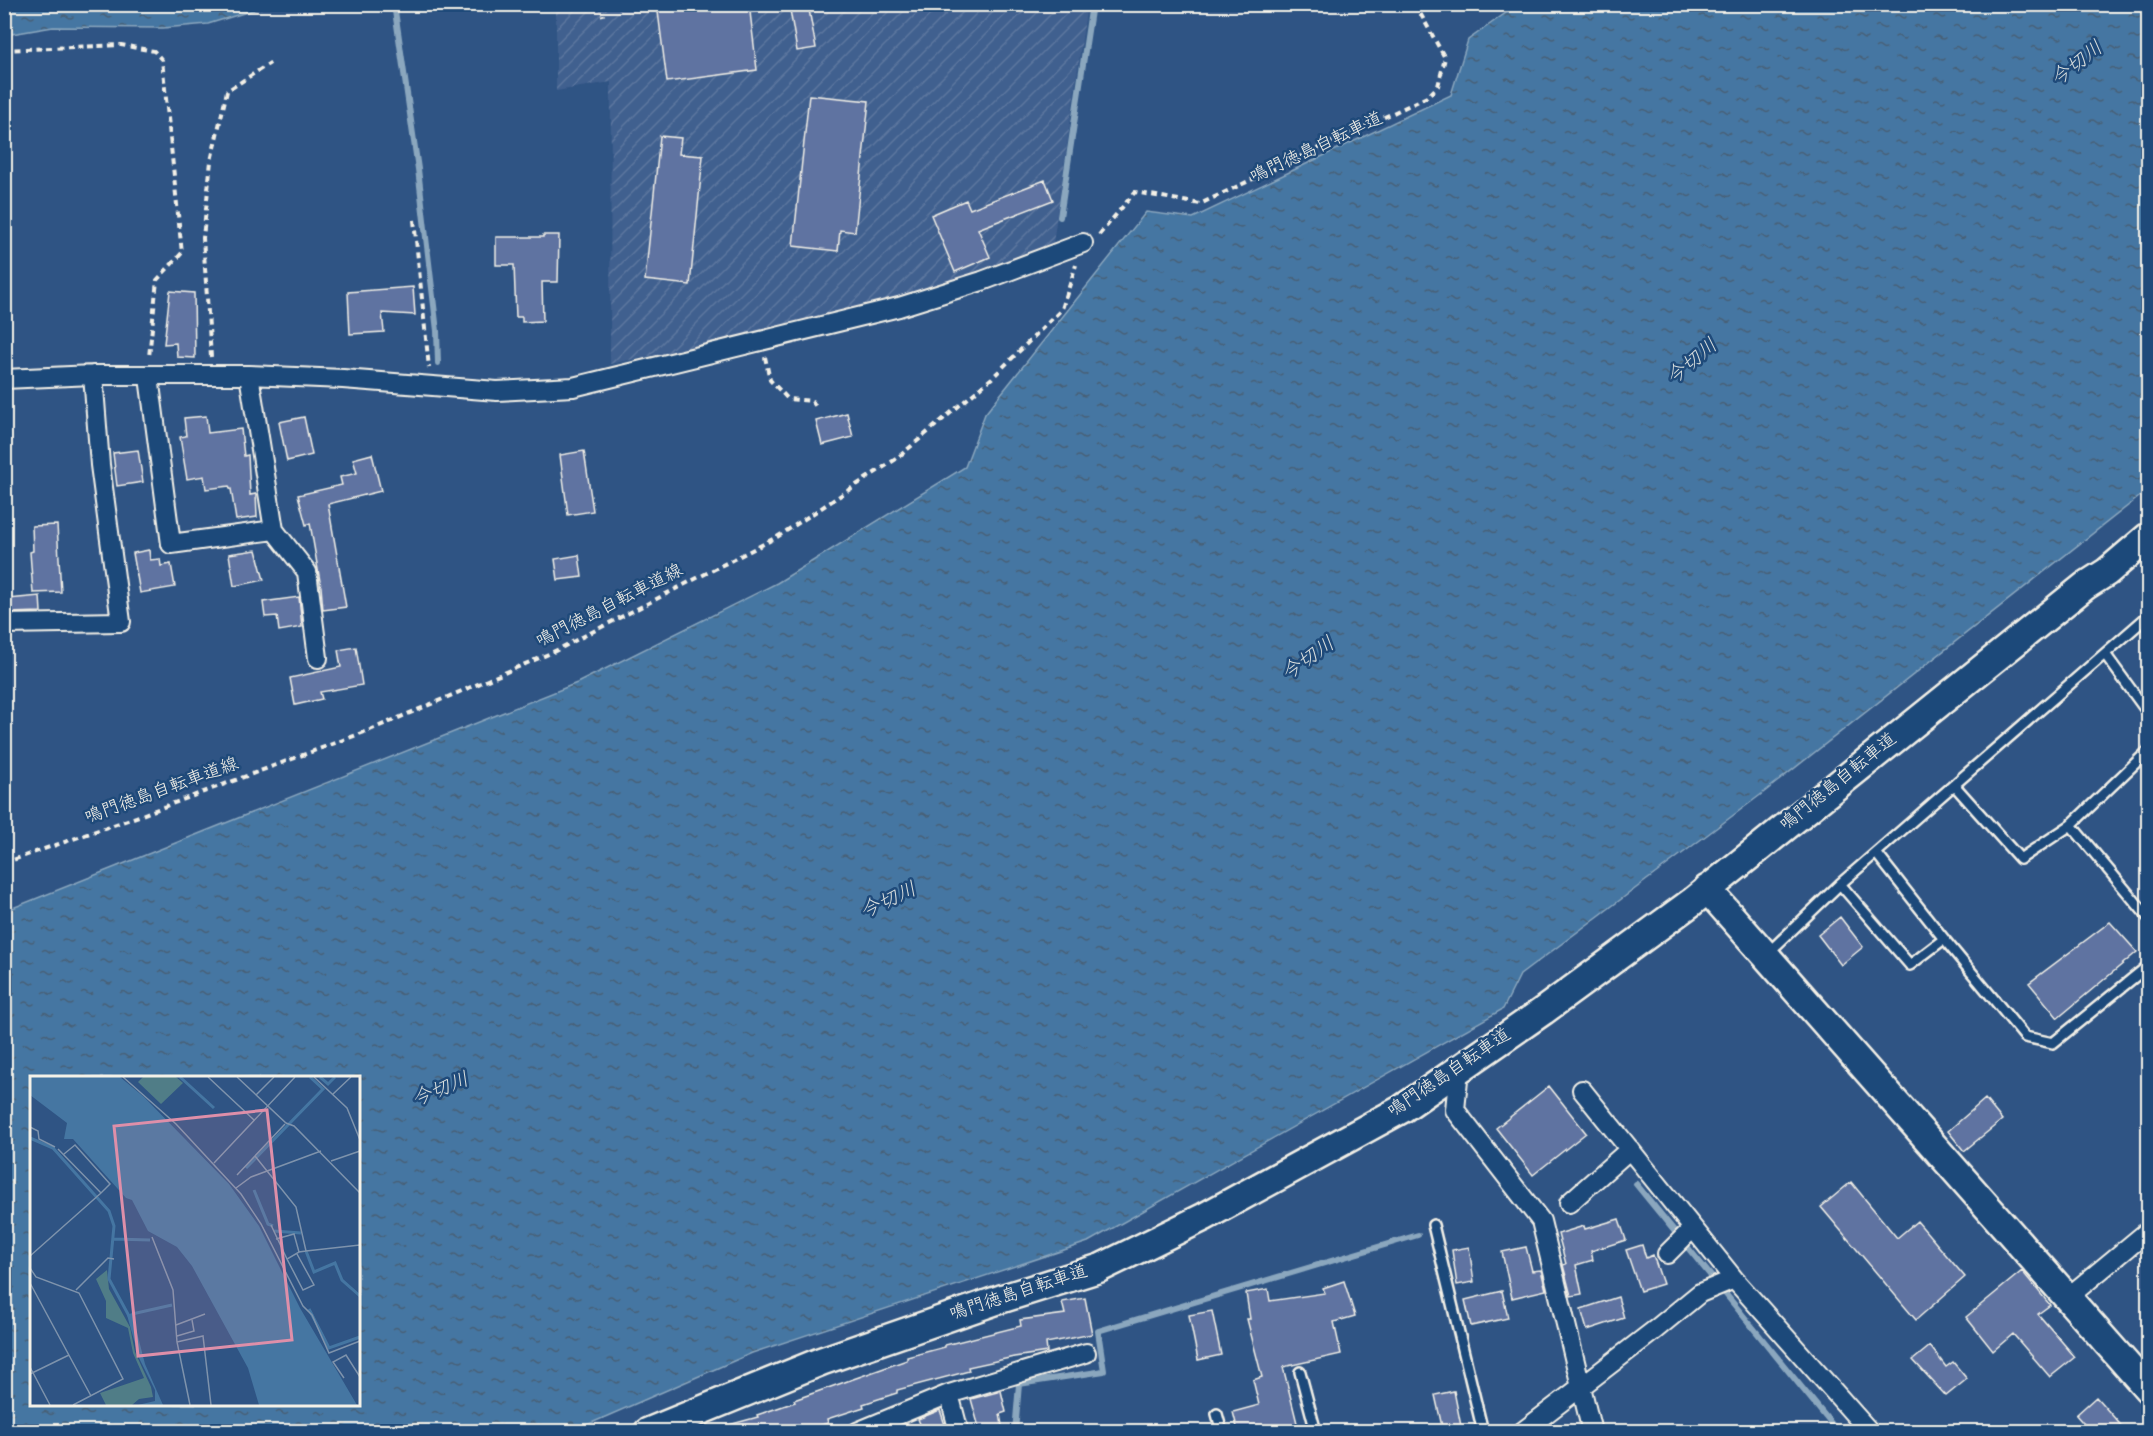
<svg xmlns="http://www.w3.org/2000/svg" width="2153" height="1436" font-family="Dekko,'Klee One',sans-serif">
<style>
.industrial{fill:url(#industrial-furrows)}
.water{fill:url(#water-ripples);stroke:#8ba7be;stroke-width:1.5;fill-rule:evenodd}
.lines{fill:none;stroke-linecap:round;stroke-linejoin:round}
.stream{stroke:#8ba7be;stroke-width:6}
.building{fill:#5f73a1;stroke:#f4f1e8;stroke-width:1.5}
.lane-casing{stroke:#f4f1e8;stroke-width:14}
.street-casing{stroke:#f4f1e8;stroke-width:22}
.secondary-casing{stroke:#f4f1e8;stroke-width:32}
.path{stroke:#f4f1e8;stroke-width:4;stroke-dasharray:6 4.5;stroke-linecap:butt}
.lane{stroke:#1f4a7a;stroke-width:9}
.street{stroke:#1f4a7a;stroke-width:18}
.secondary{stroke:#1f4a7a;stroke-width:27}
.labels{text-anchor:middle;dominant-baseline:central;stroke-width:5;stroke-linejoin:round;paint-order:stroke}
.street-label{font-size:18px;fill:#f4f1e8;stroke:#1f4a7a}
.water-label{font-size:20px;font-style:italic;fill:#dadfde;stroke:#1f4a7a}
.inset-river{fill:none;stroke:#4576a2;stroke-width:3}
.inset-road{fill:none;stroke:#7e93ac;stroke-width:1.5}
.view{fill:#de8fa9;fill-opacity:0.15;stroke:#de8fa9;stroke-width:3}
.inset-edge{fill:none;stroke:#f4f1e8;stroke-width:3}
</style>
<defs>
<pattern id="industrial-furrows" width="10" height="10" patternUnits="userSpaceOnUse" patternTransform="scale(1.5)"><rect width="10" height="10" fill="#41608f"/><path d="M-1 1l2-2M0 10L10 0M9 11l2-2" fill="none" stroke="#5d779f"/></pattern>
<pattern id="water-ripples" width="26" height="14" patternUnits="userSpaceOnUse" patternTransform="scale(1.5)"><rect width="26" height="14" fill="#4576a2"/><path d="M2 4q2-2 4 0t4 0M15 11q2-2 4 0t4 0" fill="none" stroke="#475f74"/></pattern>
</defs>
<rect width="100%" height="100%" fill="#2f5484"/>
<filter id="ink" filterUnits="userSpaceOnUse"><feTurbulence type="fractalNoise" baseFrequency=".0167" numOctaves="2"/><feDisplacementMap in="SourceGraphic" scale="12" xChannelSelector="R" yChannelSelector="G"/><feConvolveMatrix kernelMatrix="1 2 1 2 8 2 1 2 1" color-interpolation-filters="sRGB"/></filter>
<g filter="url(#ink)">
<!-- industrial -->
<path class="industrial" d="M 556,5 L 1087,5 L 1053,243 L 891,302 L 749,336 L 610,364 L 611,82 L 556,91 Z"/>
<!-- water -->
<path class="water" d="M 5,4 L 270,4 L 270,5 L 208,24 L 163,28 L 53,27 L 5,35 Z
M 1517,5 L 2148,5 L 2148,490 L 1763,793 L 1520,975 L 1503,1009 L 1088,1242 L 752,1353 L 573,1431 L 5,1431 L 5,911 L 577,683 L 777,583 L 965,467 L 985,414 L 1146,212 L 1193,218 L 1451,95 L 1468,40 ZM 32,1078 L 358,1078 L 358,1404 L 32,1404 Z"/>
<g class="lines">
<!-- stream -->
<path class="stream" d="M 394,4 L 418,169 L 437,331 L 438,363
M 1060,217 L 1092,4
M 1636,1184 L 1838,1432
M 1015,1432 L 1019,1384 L 1104,1371 L 1098,1331 L 1418,1235"/>
</g>
<!-- building -->
<path class="building" d="M 657,4 L 749,4 L 757,70 L 667,82 Z
M 789,4 L 808,4 L 816,48 L 797,51 Z
M 809,95 L 869,101 L 855,232 L 840,230 L 838,251 L 793,246 Z
M 660,136 L 681,138 L 679,154 L 703,156 L 690,285 L 645,280 Z
M 1045,180 L 1053,200 L 978,229 L 990,257 L 955,272 L 931,215 L 966,200 L 970,209 Z
M 543,235 L 559,235 L 558,282 L 542,282 L 543,321 L 522,322 L 522,317 L 516,317 L 514,265 L 496,265 L 496,237 L 543,237 Z
M 413,287 L 415,315 L 382,313 L 384,332 L 350,334 L 348,292 Z
M 170,291 L 194,293 L 195,358 L 177,357 L 176,343 L 164,344 Z
M 847,413 L 853,437 L 822,445 L 816,421 Z
M 206,416 L 208,433 L 241,429 L 244,456 L 248,455 L 250,495 L 256,494 L 257,517 L 236,520 L 231,489 L 230,489 L 229,486 L 206,489 L 204,476 L 187,479 L 180,437 L 186,436 L 184,418 Z
M 304,417 L 312,455 L 287,461 L 279,422 Z
M 138,450 L 143,482 L 117,486 L 113,453 Z
M 584,451 L 593,511 L 568,515 L 560,455 Z
M 372,454 L 381,491 L 328,504 L 346,607 L 323,610 L 321,587 L 310,523 L 306,525 L 298,495 L 342,485 L 340,477 L 357,473 L 353,459 Z
M 57,525 L 61,592 L 33,593 L 30,552 L 33,551 L 32,526 Z
M 149,550 L 150,560 L 160,559 L 161,566 L 171,564 L 175,587 L 140,593 L 133,553 Z
M 256,550 L 264,580 L 234,586 L 229,554 Z
M 579,555 L 582,577 L 558,580 L 555,559 Z
M 40,596 L 41,612 L 8,613 L 8,599 Z
M 299,597 L 302,627 L 279,631 L 277,616 L 265,617 L 263,602 Z
M 356,647 L 362,685 L 320,692 L 322,699 L 295,705 L 290,678 L 341,667 L 338,650 Z
M 1840,917 L 1863,947 L 1841,965 L 1818,935 Z
M 2110,922 L 2137,952 L 2058,1018 L 2029,983 Z
M 1549,1086 L 1586,1133 L 1533,1175 L 1496,1128 Z
M 1985,1099 L 2002,1120 L 1964,1151 L 1948,1131 Z
M 1851,1182 L 1897,1238 L 1917,1221 L 1965,1277 L 1916,1320 L 1821,1207 Z
M 1619,1219 L 1626,1240 L 1591,1251 L 1593,1260 L 1576,1265 L 1582,1294 L 1571,1296 L 1563,1265 L 1566,1264 L 1558,1234 L 1584,1226 L 1585,1229 Z
M 1642,1245 L 1646,1258 L 1653,1255 L 1663,1284 L 1640,1291 L 1626,1250 Z
M 1469,1247 L 1474,1282 L 1457,1285 L 1452,1250 Z
M 1526,1247 L 1532,1271 L 1541,1270 L 1546,1290 L 1512,1298 L 1502,1252 Z
M 2022,1271 L 2050,1305 L 2038,1314 L 2075,1357 L 2050,1377 L 2013,1334 L 1993,1351 L 1966,1317 Z
M 1344,1281 L 1355,1316 L 1334,1322 L 1341,1354 L 1283,1367 L 1299,1431 L 1238,1431 L 1233,1412 L 1259,1405 L 1253,1380 L 1262,1377 L 1247,1319 L 1250,1319 L 1246,1293 L 1268,1289 L 1270,1301 L 1325,1293 L 1323,1288 Z
M 1502,1291 L 1508,1318 L 1471,1326 L 1465,1300 Z
M 1618,1297 L 1624,1318 L 1587,1330 L 1581,1309 Z
M 1085,1298 L 1092,1334 L 1046,1343 L 1047,1352 L 1014,1357 L 968,1367 L 969,1371 L 897,1390 L 897,1393 L 863,1404 L 864,1407 L 827,1419 L 828,1423 L 803,1431 L 726,1431 L 725,1426 L 758,1417 L 757,1415 L 795,1402 L 794,1400 L 907,1360 L 907,1357 L 945,1347 L 945,1345 L 1021,1326 L 1020,1320 L 1065,1314 L 1062,1302 Z
M 1212,1311 L 1221,1355 L 1198,1360 L 1189,1315 Z
M 1930,1346 L 1946,1367 L 1953,1362 L 1967,1379 L 1946,1396 L 1913,1360 Z
M 1001,1391 L 1006,1412 L 1000,1414 L 1003,1431 L 980,1431 L 971,1399 Z
M 1454,1391 L 1462,1431 L 1443,1431 L 1435,1395 Z
M 2096,1397 L 2126,1431 L 2090,1431 L 2076,1415 Z
M 940,1410 L 947,1431 L 923,1431 L 918,1419 Z"/>
<g class="lines">
<!-- lane casing -->
<g class="lane-casing">
<path id="lane" d="M 2105,654 L 2148,713
M 2148,751 L 2071,825 L 2148,917
M 1954,785 L 2020,859 L 2071,825
M 1876,853 L 1944,939
M 1840,884 L 1910,965 L 1944,939 L 2025,1037 L 2053,1043 L 2148,966
M 1767,954 L 1840,884 L 2148,616
M 1433,1225 L 1483,1432
M 1300,1372 L 1316,1432
M 1217,1414 L 1222,1432"/>
</g>
<!-- street casing -->
<g class="street-casing">
<path id="street" d="M 249,375 L 274,530 L 307,572 L 318,658
M 149,377 L 171,544 L 274,530
M 4,379 L 93,375 L 249,375 L 343,379 L 497,391 L 573,387 L 899,307 L 982,281 L 1083,243
M 4,624 L 121,622 L 100,465 L 93,375
M 1459,1069 L 1455,1110 L 1541,1221 L 1592,1432
M 1582,1090 L 1734,1279 L 1870,1432
M 1569,1203 L 1630,1149
M 1667,1254 L 1693,1228
M 2067,1298 L 2148,1231
M 949,1394 L 959,1432
M 857,1432 L 949,1394 L 1086,1353
M 1522,1432 L 1656,1329 L 1700,1293 L 1734,1279"/>
</g>
<!-- secondary casing -->
<g class="secondary-casing">
<path id="secondary" d="M 1707,889 L 2148,1389
M 648,1432 L 822,1361 L 1001,1299 L 1100,1268 L 1204,1217 L 1402,1109 L 1543,1011 L 1692,902 L 2085,586 L 2107,572 L 2148,537"/>
</g>
<!-- path -->
<path class="path" d="M 600,4 L 603,16
M 4,50 L 121,45 L 154,51 L 162,60 L 182,253 L 157,280 L 149,357
M 414,220 L 429,368
M 1099,235 L 1135,192 L 1200,204 L 1427,97 L 1438,86 L 1445,58 L 1415,4
M 211,357 L 203,238 L 211,161 L 227,91 L 270,63
M 765,357 L 770,380 L 788,399 L 812,401 L 817,408
M 4,863 L 139,816 L 370,730 L 551,653 L 777,537 L 896,459 L 992,378 L 1062,309 L 1076,265"/>
<!-- lane -->
<use href="#lane" class="lane"/>
<!-- street -->
<use href="#street" class="street"/>
<!-- secondary -->
<use href="#secondary" class="secondary"/>
</g>
</g>
<g class="labels">
<!-- street labels -->
<g class="street-label">
<text transform="translate(1317 149) rotate(-25)">鳴門徳島自転車道</text>
<text transform="translate(610 607) rotate(-27)">鳴門徳島自転車道線</text>
<text transform="translate(1839 783) rotate(-39)">鳴門徳島自転車道</text>
<text transform="translate(162 792) rotate(-20)">鳴門徳島自転車道線</text>
<text transform="translate(1450 1074) rotate(-34)">鳴門徳島自転車道</text>
<text transform="translate(1019 1294) rotate(-18)">鳴門徳島自転車道</text>
</g>
<!-- water labels -->
<g class="water-label">
<text transform="translate(2078 65) rotate(-38)">今切川</text>
<text transform="translate(1693 363) rotate(-40)">今切川</text>
<text transform="translate(1309 660) rotate(-35)">今切川</text>
<text transform="translate(889 902) rotate(-25)">今切川</text>
<text transform="translate(441 1091) rotate(-22)">今切川</text>
</g>
</g>
<!-- overview -->
<g transform="translate(30 1076)">
<rect width="330" height="330" fill="#2f5484"/>
<path d="M 77,194 L 79,213 L 100,251 L 105,276 L 121,311 L 123,321 L 109,323 L 102,329 L 76,329 L 70,317 L 114,302 L 103,277 L 98,252 L 76,242 L 76,225 L 66,203 Z" fill="#507d87"/>
<path d="M 113,1 L 146,1 L 153,7 L 131,28 L 108,6 Z" fill="#507d87"/>
<path d="M 0,1 L 90,1 L 114,21 L 199,108 L 229,150 L 270,232 L 327,329 L 229,329 L 218,292 L 162,190 L 147,171 L 118,155 L 102,124 L 96,122 L 43,63 L 34,63 L 37,47 L 0,19 ZM 102,237 L 115,288 L 133,329 L 108,329 L 125,325 L 125,314 L 109,282 L 97,239 Z" fill="#4576a2"/>
<path class="inset-river" d="M 150,1 L 184,32M 290,1 L 298,8 L 305,1M 0,62 L 23,72 L 79,135 L 84,150 L 79,203 L 99,240M 216,92 L 293,13 L 280,1M 224,114 L 238,148 L 243,150M 244,155 L 271,157M 84,163 L 120,164M 276,175 L 284,196 L 305,187 L 312,204 L 330,220M 279,233 L 299,272 L 330,261M 102,238 L 142,229"/>
<path class="inset-road" d="M 93,1 L 146,48 L 211,118 L 231,148 L 273,230 L 282,239 L 299,277 L 330,265M 178,1 L 224,44M 207,1 L 256,47 L 264,50 L 330,117M 284,1 L 317,32 L 330,64M 303,18 L 321,1M 226,19 L 244,1M 0,51 L 8,55 L 9,63 L 25,71M 28,73 L 71,117 L 80,108 L 45,69 L 34,78M 225,80 L 266,131 L 276,175M 301,85 L 330,75M 184,87 L 265,1M 207,99 L 255,48M 206,112 L 221,101 L 291,75M 241,149 L 257,183M 122,161 L 143,214 L 147,266 L 160,329M 246,163 L 264,158 L 269,176M 267,178 L 284,209 L 273,214 L 257,183 L 269,176 L 276,175 L 330,169M 0,180 L 71,117M 0,192 L 6,201 L 49,217 L 93,303 L 43,329M 0,207 L 61,320M 46,214 L 78,182 L 84,183M 146,249 L 175,238M 147,260 L 164,255 L 162,244M 147,266 L 173,260 L 181,329M 0,291 L 20,329M 0,298 L 39,279M 314,302 L 303,286 L 316,279 L 330,301"/>
<path class="view" d="M 237,34 L 262,264 L 108,280 L 84,50 Z"/>
<rect width="330" height="330" class="inset-edge"/>
</g>
<!-- margin -->
<rect width="2153" height="1436" fill="none" stroke="#1f4a7a" stroke-width="24"/>
<rect x="12" y="12" width="2129" height="1412" fill="none" stroke="#f4f1e8" stroke-width="2" filter="url(#ink)"/>
</svg>
